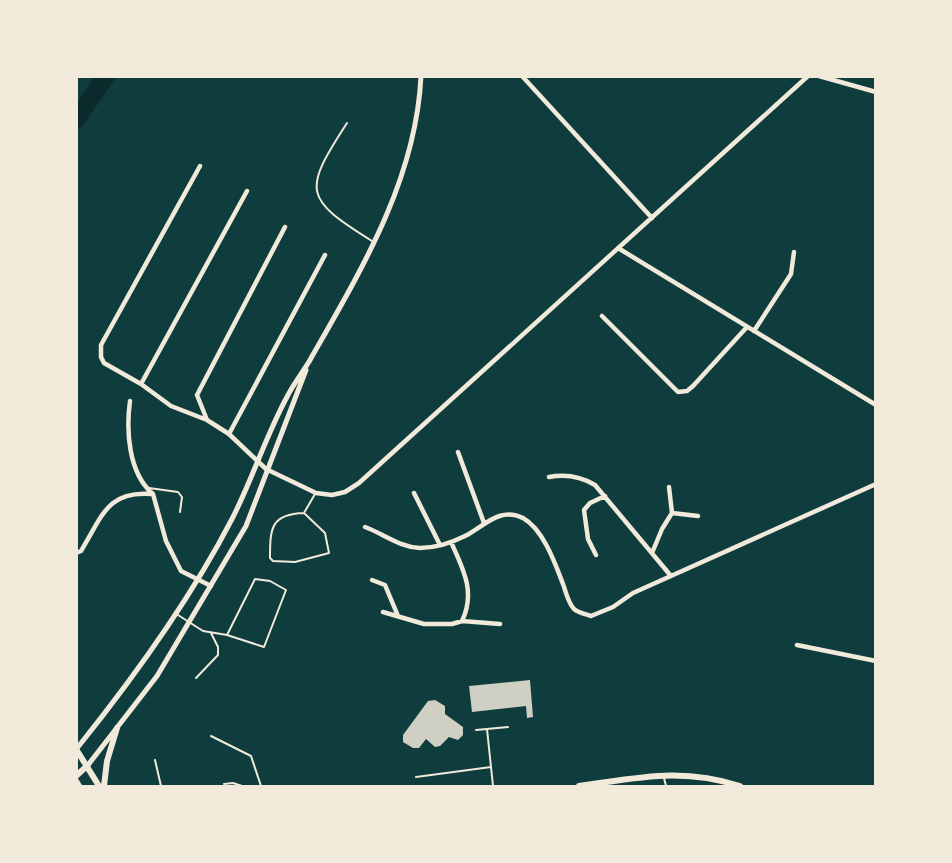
<svg xmlns="http://www.w3.org/2000/svg" width="952" height="863" font-family="'Space Grotesk',sans-serif">
<style>
.lines{fill:none;stroke-linecap:round;stroke-linejoin:round}
.river{stroke:#0a2a2b;stroke-width:18}
.building{fill:#cfcfc3}
.service{stroke:#f1e9da;stroke-width:2}
.minor{stroke:#f1e9da;stroke-width:4.5}
.tertiary{stroke:#f1e9da;stroke-width:5}
.secondary{stroke:#f1e9da;stroke-width:6}
</style>
<rect width="100%" height="100%" fill="#0f3d3e"/>
<g class="lines">
<!-- river -->
<path class="river" d="M 76,120 L 106,76"/>
</g>
<!-- building -->
<path class="building" d="M 530,680 L 533,717 L 527,718 L 526,706 L 472,712 L 469,686 Z
M 435,700 L 445,706 L 445,714 L 463,727 L 463,735 L 458,740 L 449,737 L 440,746 L 435,747 L 426,739 L 419,748 L 413,748 L 403,742 L 403,735 L 428,701 Z"/>
<g class="lines">
<!-- service -->
<path class="service" d="M 347,123 C 303,191 303,198 372,241
M 149,488 L 178,492 L 182,497 L 180,512
M 304,513 L 325,533 L 329,553 L 295,562 L 273,561 L 270,558 C 270,528 271,514 304,513 Z
M 304,513 L 315,494
M 178,615 L 203,631 L 227,635 L 264,647 L 286,590 L 270,581 L 255,579 L 227,635
M 196,678 L 218,655 L 218,647 L 211,633
M 487,729 L 493,786
M 476,730 L 508,727
M 211,736 L 251,756 L 261,786
M 155,760 L 161,786
M 416,777 L 491,767
M 664,778 L 666,786
M 224,784 L 233,783 L 242,786"/>
<!-- minor -->
<path class="minor" d="M 522,76 L 652,218
M 819,76 L 876,92
M 200,166 L 101,345 L 101,357 L 104,363 L 141,384 L 171,406 L 207,420 L 229,434 L 266,469 L 316,493 L 332,495 L 345,492 L 359,483 L 808,76
M 618,248 L 876,405
M 602,316 L 678,392 L 687,391 L 693,386 L 747,327
M 754,331 L 791,274 L 794,252
M 141,384 L 247,191
M 130,401 C 126,430 128,473 153,494 L 166,541 L 181,571 L 211,586
M 207,420 L 197,395 L 285,227
M 229,434 L 325,255
M 458,452 L 484,523
M 549,477 C 565,474 580,476 595,485 L 671,576
M 669,487 L 672,513 L 698,516
M 414,493 L 440,545
M 365,527 C 384,534 399,547 420,548 C 436,548 451,543 465,536 C 483,527 500,506 523,518 C 543,529 555,563 563,584 C 566,592 568,603 574,609 C 579,613 585,614 591,616 L 613,607 L 633,593 L 876,484
M 451,542 C 463,569 476,592 462,621
M 76,553 L 81,551 C 102,517 107,490 152,494
M 652,553 L 662,529 L 672,513
M 596,555 L 588,539 L 584,510 L 590,503 L 605,496
M 372,580 L 385,585 L 398,616
M 383,612 L 424,624 L 452,624 L 462,621 L 500,624
M 797,645 L 876,661"/>
<!-- tertiary -->
<path class="tertiary" d="M 76,745 L 78,747 C 135,676 190,600 232,519 C 253,478 266,435 288,395 C 294,383 303,372 310,360 C 360,272 416,181 421,76
M 88,765 L 157,676 L 246,526 L 306,370"/>
<!-- secondary -->
<path class="secondary" d="M 76,749 L 99,786
M 76,776 L 88,765
M 76,781 L 79,786
M 104,786 L 107,761 L 117,728
M 579,786 C 638,778 681,767 740,786"/>
</g>
<!-- border -->
<rect width="952" height="863" fill="none" stroke="#f1e9da" stroke-width="156"/>
</svg>
